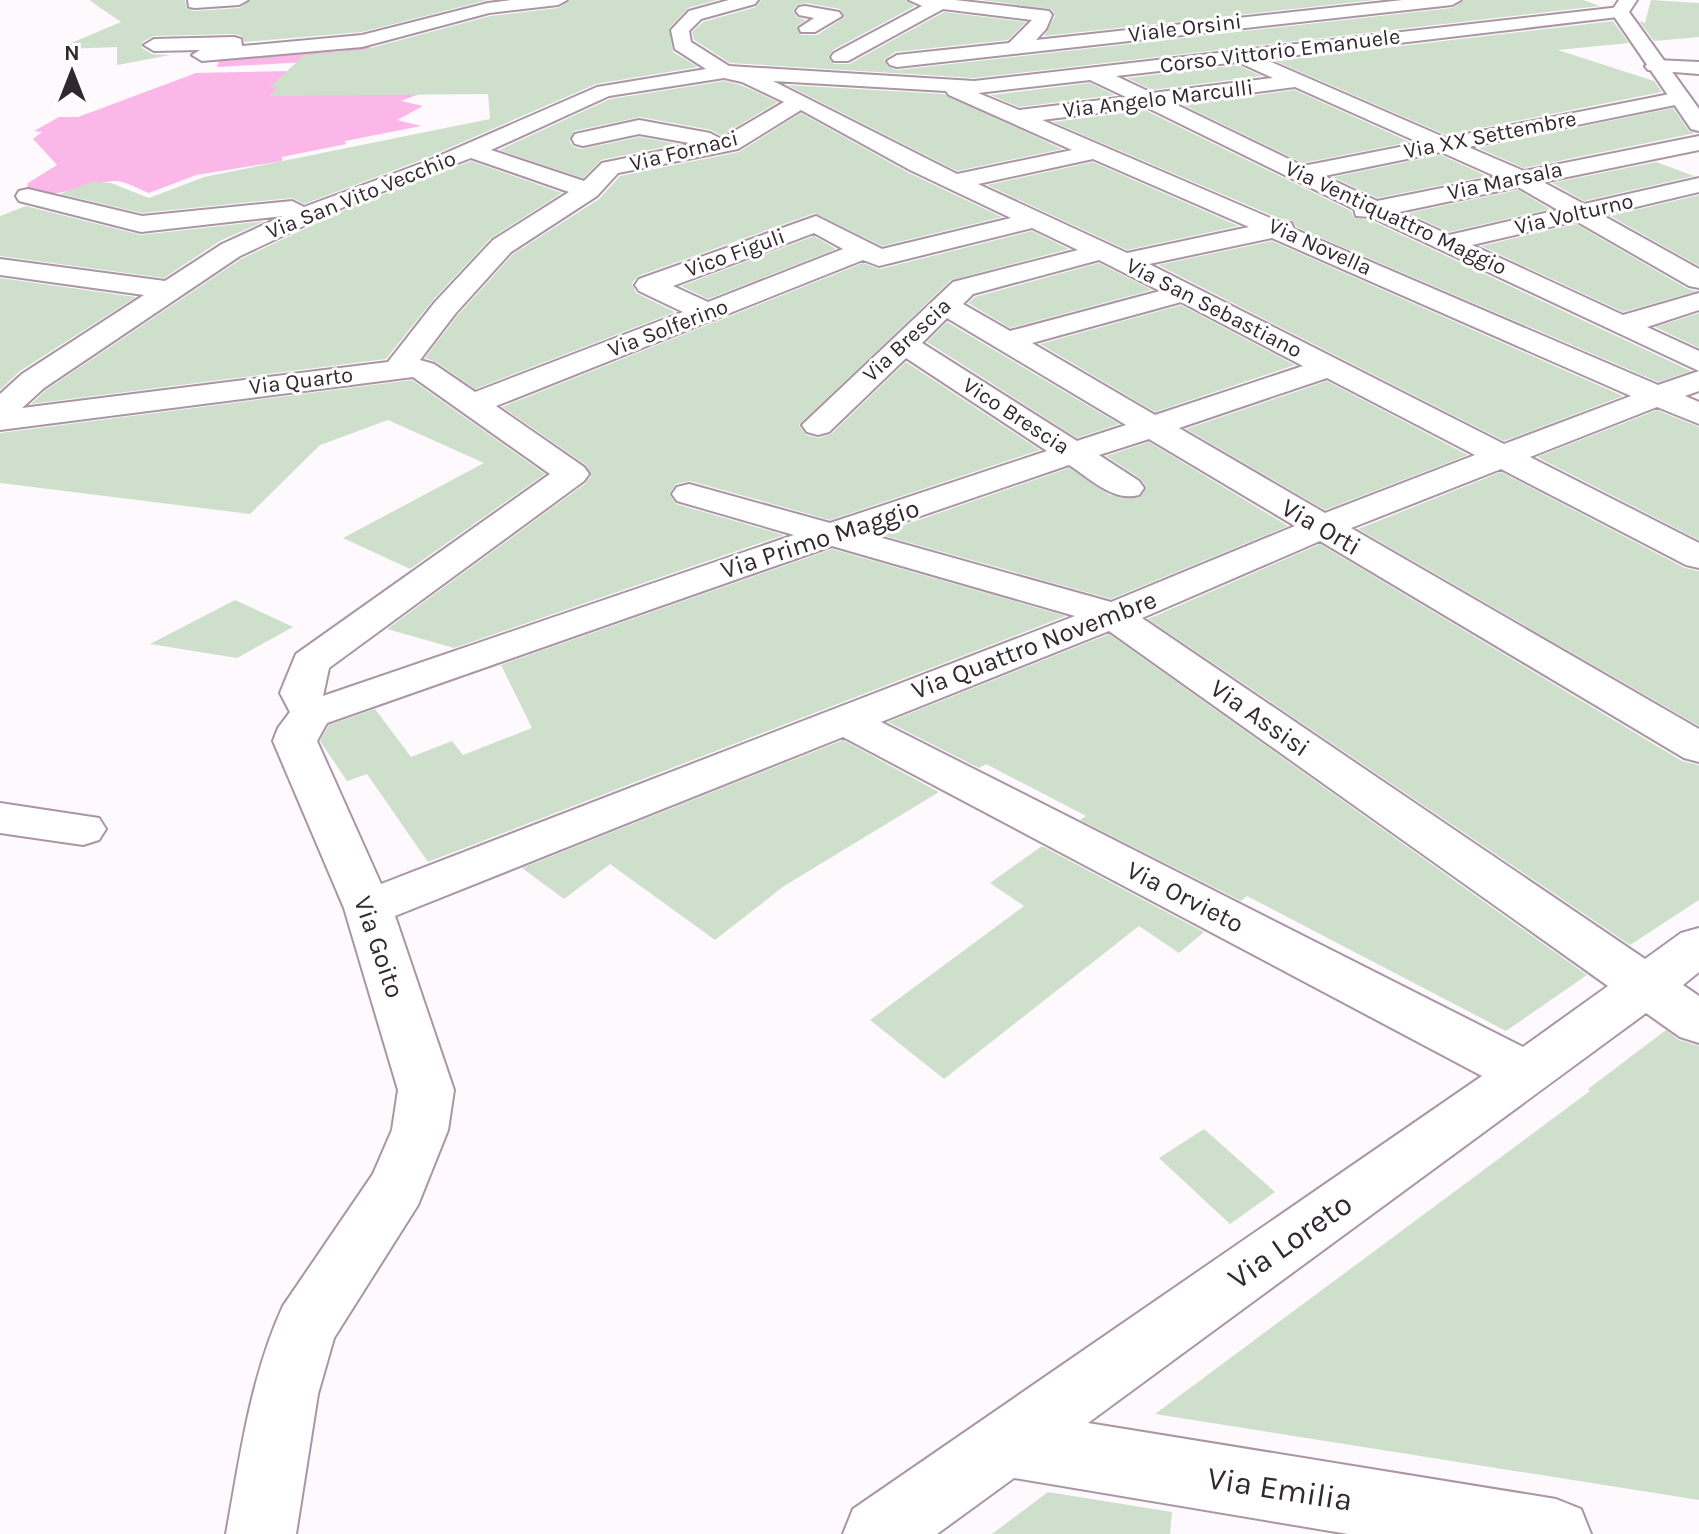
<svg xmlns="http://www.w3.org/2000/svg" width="1699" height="1534" font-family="Karla,sans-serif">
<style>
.green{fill:#fab7e7}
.building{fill:#cee0cc;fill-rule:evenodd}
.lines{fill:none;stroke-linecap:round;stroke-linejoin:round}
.minor-casing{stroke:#aa95a4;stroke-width:4}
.tertiary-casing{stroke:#aa95a4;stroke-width:4}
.minor{fill:#fff;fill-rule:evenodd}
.tertiary{fill:#fff;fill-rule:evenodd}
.labels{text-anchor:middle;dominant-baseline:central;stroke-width:6;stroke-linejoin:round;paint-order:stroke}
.far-street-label{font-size:22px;fill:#32292f;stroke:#fff}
.street-label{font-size:26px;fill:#32292f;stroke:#fff}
.near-street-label{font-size:32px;fill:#32292f;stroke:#fff}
</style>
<rect width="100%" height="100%" fill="#fef9fc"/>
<!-- green -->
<path class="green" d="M 362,43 L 375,50 L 306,62 L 217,67 L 220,56 L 315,48 L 316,53 L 345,51 L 345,45 Z
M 293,71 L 447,83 L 401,101 L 423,106 L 397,120 L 421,126 L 345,141 L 346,144 L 282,157 L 282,161 L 196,175 L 149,193 C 138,189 124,180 113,181 C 84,184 55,200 26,192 L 28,183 L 57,165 L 33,139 L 42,132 L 34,131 L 59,117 L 78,117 L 196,73 Z"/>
<!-- building -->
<path class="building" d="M 89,0 L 185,0 L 187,9 L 195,11 L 239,8 L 251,0 L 488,0 L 362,32 L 244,42 L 242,36 L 234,34 L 154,36 L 142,42 L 142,48 L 152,54 L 171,55 L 117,65 L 117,47 L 65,49 L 64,46 L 121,22 Z
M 570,0 L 718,0 L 688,8 L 669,28 L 673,52 L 698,67 L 596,84 L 424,159 L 304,204 L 292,198 L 142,213 L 60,194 L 92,182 L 111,183 L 149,198 L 204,177 L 490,119 L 488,94 L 270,96 L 278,87 L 270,87 L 304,55 L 363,50 L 490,16 L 558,8 Z
M 761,0 L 906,0 L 915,6 L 833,50 L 828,57 L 834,64 L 849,64 L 944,12 L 1026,22 L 1008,40 L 895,52 L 884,60 L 888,67 L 897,70 L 1452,8 L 1464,0 L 1583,0 L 1600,6 L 974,78 L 730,63 L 694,40 L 692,32 L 703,22 L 756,7 ZM 806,3 L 840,9 L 845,17 L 817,35 L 801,35 L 796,27 L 806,20 L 797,17 L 793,11 L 797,5 Z
M 981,0 L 1375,0 L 1044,36 L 1055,16 L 1051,9 Z
M 1651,0 L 1699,3 L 1699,37 L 1654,41 L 1639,21 L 1645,23 Z
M 1613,21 L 1629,43 L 1558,50 L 1654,81 L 1662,92 L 1446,135 L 1275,61 Z
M 1238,65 L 1262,76 L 1152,90 L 1127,78 Z
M 724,81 L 741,85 L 778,102 L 721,136 L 711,130 L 640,117 L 574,131 L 569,141 L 574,147 L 582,149 L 639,137 L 679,144 L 601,160 L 583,178 L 499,150 L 610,99 Z
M 1090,83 L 1115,95 L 1019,107 L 990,95 Z
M 787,85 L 944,94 L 1062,149 L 957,171 Z
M 1295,90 L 1410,142 L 1303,163 L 1183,105 Z
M 1673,108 L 1689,131 L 1696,133 L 1524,168 L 1478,148 Z
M 1145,110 L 1351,211 L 1354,218 L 1370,220 L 1691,371 L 1658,382 L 1296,227 L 1291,220 L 1278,218 L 1053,122 Z
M 801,113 L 909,173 L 1002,217 L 882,246 L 815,213 L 638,276 L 632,283 L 636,293 L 675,312 L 475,389 L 436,362 L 425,358 L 457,316 L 513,254 L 599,199 L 620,176 L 739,152 Z
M 1441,155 L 1487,176 L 1377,198 L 1333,177 Z
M 471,161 L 562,193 L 491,238 L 433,300 L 386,359 L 31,404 L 46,390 L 241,259 L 351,207 Z
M 1093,162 L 1239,226 L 1127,250 L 987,185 Z
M 1656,162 L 1694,176 L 1584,201 L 1552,183 Z
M 1518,190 L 1550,209 L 1449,232 L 1408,213 Z
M 1699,195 L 1699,266 L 1610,216 Z
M 26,206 L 141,235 L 265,221 L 220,241 L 164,278 L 0,256 L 0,216 Z
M 1576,224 L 1688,289 L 1697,291 L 1623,312 L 1481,246 Z
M 1032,231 L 1069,249 L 951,280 L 799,425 L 806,435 L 819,438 L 831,434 L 906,362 L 1040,450 L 830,520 L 690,481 L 676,484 L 669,494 L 676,504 L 784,535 L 454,648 L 387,629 L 586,483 L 591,476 L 586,465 L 502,407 L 863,263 L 880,269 Z
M 814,236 L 836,249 L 708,299 L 681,286 Z
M 1272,241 L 1623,396 L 1504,441 L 1158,265 Z
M 1099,263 L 1152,290 L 1010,328 L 968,303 L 975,297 Z
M 0,278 L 136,297 L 20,371 L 0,390 Z
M 1181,305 L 1295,365 L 1155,412 L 1040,344 Z
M 1699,313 L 1699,348 L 1655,327 Z
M 947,322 L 1119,424 L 1077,438 L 927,342 Z
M 412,380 L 545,474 L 410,569 L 343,538 L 484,463 L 388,420 L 320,445 L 250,514 L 0,483 L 0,433 Z
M 1327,381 L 1468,455 L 1325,510 L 1186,429 Z
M 1657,410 L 1699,427 L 1699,540 L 1537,457 Z
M 1149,442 L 1288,526 L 1111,599 L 878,534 L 1069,468 L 1110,495 L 1139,498 L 1147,488 L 1141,479 L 1106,456 Z
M 1501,472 L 1685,568 L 1699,571 L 1699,726 L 1358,529 Z
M 1320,544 L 1682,761 L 1699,765 L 1699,900 L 1630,945 L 1148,619 Z
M 832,549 L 1066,616 L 428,862 L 367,774 L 347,781 L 320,741 L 329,725 L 375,709 L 411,757 L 452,741 L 463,755 L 532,728 L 501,665 Z
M 235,600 L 293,627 L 237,658 L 150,644 Z
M 1109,634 L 1587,975 L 1506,1031 L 1247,896 L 1241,901 L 1080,820 L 1086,816 L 986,764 L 979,768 L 888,722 Z
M 843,740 L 939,792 L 784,886 L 715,940 L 610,864 L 564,899 L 522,868 Z
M 1042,846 L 1204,932 L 1179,953 L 1139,926 L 944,1079 L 870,1020 L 1024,906 L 990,883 Z
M 1666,1030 L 1679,1040 L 1699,1046 L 1699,1500 L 1155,1414 L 1590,1091 L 1588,1089 Z
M 1204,1129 L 1275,1192 L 1230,1224 L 1159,1158 Z
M 1048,1492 L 1172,1512 L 1170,1534 L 992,1534 Z"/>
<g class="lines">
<!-- minor casing -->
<g class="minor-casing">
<path id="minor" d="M 188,0 L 248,0 L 239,5 L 195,8 L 189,7 Z
M 511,0 L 567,0 L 558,5 L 489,13 L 362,47 L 202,61 L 192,55 L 200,50 L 154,51 L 144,45 L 154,39 L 234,37 L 241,39 L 242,46 L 362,35 L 488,3 Z
M 729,0 L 758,0 L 755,4 L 701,19 L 689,31 L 691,42 L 729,66 L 974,81 L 1620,7 L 1626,8 L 1629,12 L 1626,16 L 1264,59 L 1446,138 L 1680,92 L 1691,98 L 1680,104 L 1468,147 L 1524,171 L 1699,136 L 1699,150 L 1543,182 L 1584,204 L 1699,178 L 1699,192 L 1602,215 L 1699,269 L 1699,288 L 1689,286 L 1576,221 L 1472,245 L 1623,315 L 1699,293 L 1699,310 L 1647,327 L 1699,351 L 1699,391 L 1685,396 L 1699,402 L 1699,424 L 1657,407 L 1530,457 L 1699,543 L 1699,568 L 1686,565 L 1501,469 L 1351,528 L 1699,729 L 1699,762 L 1684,758 L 1320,541 L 1142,618 L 1645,959 L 1681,933 L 1699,928 L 1699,972 L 1683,985 L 1699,996 L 1699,1043 L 1680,1037 L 1646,1013 L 1088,1423 L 1556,1499 L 1581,1509 L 1591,1534 L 1348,1534 L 1014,1478 L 937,1534 L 843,1534 L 853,1509 L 1482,1076 L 843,737 L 395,916 L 454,1090 L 448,1130 L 418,1205 L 334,1338 L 318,1394 L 296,1534 L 226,1534 C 240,1457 250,1378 283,1306 L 373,1174 L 392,1130 L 398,1090 L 344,908 L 273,741 L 278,728 L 290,712 L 280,693 L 296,654 L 550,474 L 413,377 L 0,430 L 0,394 L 22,374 L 144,295 L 0,275 L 0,259 L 165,281 L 222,244 L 283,216 L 141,232 L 19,201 L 16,196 L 19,191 L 28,189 L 142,216 L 292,201 L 304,207 L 425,162 L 597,87 L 706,69 L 675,49 L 671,30 L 689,11 ZM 1238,62 L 1273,78 L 1152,93 L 1116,76 ZM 724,78 L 742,82 L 784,102 L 721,139 L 710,133 L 639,120 L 575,134 L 572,139 L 575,144 L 583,146 L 639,134 L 695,144 L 602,163 L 584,181 L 491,150 L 609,96 ZM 1090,80 L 1126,97 L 1019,110 L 978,93 ZM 773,81 L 946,91 L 949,95 L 1072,150 L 957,174 ZM 1295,87 L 1420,143 L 1303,166 L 1173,103 ZM 1146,107 L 1354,209 L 1356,216 L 1371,217 L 1699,371 L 1658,385 L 1294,229 L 1291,223 L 1277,221 L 1042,120 ZM 801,110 L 910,170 L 1011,218 L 882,249 L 816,216 L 639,279 L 635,285 L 639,291 L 683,312 L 475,392 L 434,364 L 420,360 L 455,314 L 511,252 L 597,196 L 618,173 L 738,149 ZM 1441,152 L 1497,177 L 1377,201 L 1324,176 ZM 471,158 L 569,192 L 493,240 L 435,302 L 388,362 L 22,408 L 44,388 L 240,256 L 350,204 ZM 1093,159 L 1249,227 L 1127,253 L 978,184 ZM 1518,187 L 1558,210 L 1449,235 L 1399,212 ZM 1032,228 L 1078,250 L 953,282 L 802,425 L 807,432 L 818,435 L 829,432 L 906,358 L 1047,451 L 830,523 L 689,484 L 677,487 L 672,494 L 677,501 L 794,535 L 323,696 L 329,668 L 584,481 L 589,474 L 584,467 L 496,406 L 863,260 L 879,266 ZM 814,233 L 843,249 L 708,302 L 673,286 ZM 1272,238 L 1631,396 L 1504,444 L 1149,264 ZM 1099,260 L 1160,291 L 1010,331 L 963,304 L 973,294 ZM 1181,302 L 1303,366 L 1155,415 L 1032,343 ZM 947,318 L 1126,425 L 1077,441 L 922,343 ZM 1327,378 L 1475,455 L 1325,513 L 1179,428 ZM 1149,439 L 1295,526 L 1111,602 L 868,534 L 1069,465 C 1091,479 1113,502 1139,495 L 1144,488 L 1139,481 L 1099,455 ZM 832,546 L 1075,616 L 381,884 L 317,741 L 327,723 ZM 1109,631 L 1608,986 L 1523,1047 L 881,722 Z
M 909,0 L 955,0 L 1049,11 L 1052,15 L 1046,29 L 1036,40 L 1403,0 L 1461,0 L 1452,5 L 897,67 L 890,65 L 887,61 L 897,55 L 1009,43 L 1032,20 L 943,9 L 848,61 L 834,61 L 831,57 L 834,53 L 922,6 Z
M 805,6 L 839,12 L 842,16 L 815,32 L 801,32 L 799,28 L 814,18 L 799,15 L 796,11 L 799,7 Z
M 1655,60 L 1699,62 L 1699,74 L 1648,70 L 1645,66 Z
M 0,803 L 99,818 L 106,829 L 99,840 L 83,845 L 0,833 Z"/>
</g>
<!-- tertiary casing -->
<g class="tertiary-casing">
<path id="tertiary" d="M 1619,0 L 1637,0 L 1629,12 L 1699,109 L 1699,131 L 1691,129 L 1611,12 Z"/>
</g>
<!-- minor -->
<use href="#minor" class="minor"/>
<!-- tertiary -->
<use href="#tertiary" class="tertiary"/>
</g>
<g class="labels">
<!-- far-street labels -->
<g class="far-street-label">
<text transform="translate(1185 28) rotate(-7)">Viale Orsini</text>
<text transform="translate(1280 51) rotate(-7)">Corso Vittorio Emanuele</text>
<text transform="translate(1158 99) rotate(-7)">Via Angelo Marculli</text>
<text transform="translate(1490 135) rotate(-11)">Via XX Settembre</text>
<text transform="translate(684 151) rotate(-14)">Via Fornaci</text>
<text transform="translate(1505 181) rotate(-12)">Via Marsala</text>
<text transform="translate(361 195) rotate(-22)">Via San Vito Vecchio</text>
<text transform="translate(1574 214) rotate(-13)">Via Volturno</text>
<text transform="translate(1396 218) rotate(25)">Via Ventiquattro Maggio</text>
<text transform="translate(1320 247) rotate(24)">Via Novella</text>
<text transform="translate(735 253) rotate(-20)">Vico Figuli</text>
<text transform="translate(1214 308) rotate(27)">Via San Sebastiano</text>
<text transform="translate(668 328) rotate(-21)">Via Solferino</text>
<text transform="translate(907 340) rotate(-43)">Via Brescia</text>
<text transform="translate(301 381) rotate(-7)">Via Quarto</text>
<text transform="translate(1016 416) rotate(33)">Vico Brescia</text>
</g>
<!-- street labels -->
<g class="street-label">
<text transform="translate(1321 527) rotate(30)">Via Orti</text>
<text transform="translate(820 539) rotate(-18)">Via Primo Maggio</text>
<text transform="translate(1034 645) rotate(-21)">Via Quattro Novembre</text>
<text transform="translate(1260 718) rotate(35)">Via Assisi</text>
<text transform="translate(1185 897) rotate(27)">Via Orvieto</text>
<text transform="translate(379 947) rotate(71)">Via Goito</text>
</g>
<!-- near-street labels -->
<g class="near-street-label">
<text transform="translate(1290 1241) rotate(-35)">Via Loreto</text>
<text transform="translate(1280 1489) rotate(9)">Via Emilia</text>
</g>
</g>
<!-- north arrow -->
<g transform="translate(72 72)" stroke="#ffffff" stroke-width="6" paint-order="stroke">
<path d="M0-6L14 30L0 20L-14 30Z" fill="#32292f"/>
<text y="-12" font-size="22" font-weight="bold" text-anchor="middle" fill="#32292f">N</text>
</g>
</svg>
